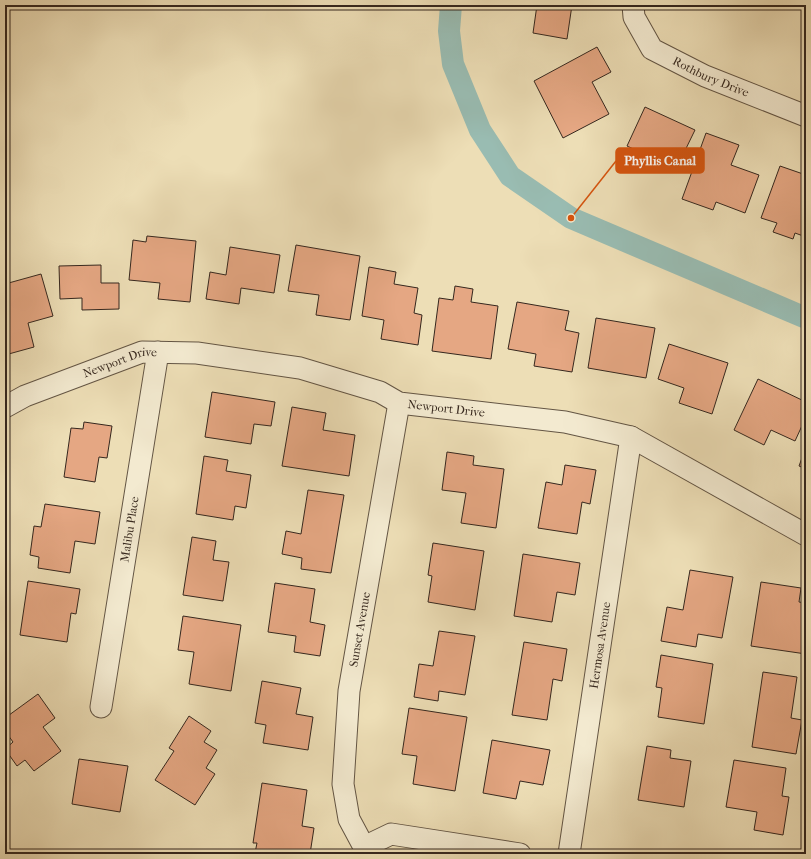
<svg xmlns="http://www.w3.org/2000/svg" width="811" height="859" font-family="'IM FELL French Canon',serif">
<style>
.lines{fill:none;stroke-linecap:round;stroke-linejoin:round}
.canal{stroke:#99bcb2;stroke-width:22}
.building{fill:#e5a783;stroke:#35271e}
.minor-casing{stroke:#635544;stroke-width:23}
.minor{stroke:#f3ead0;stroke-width:21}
.labels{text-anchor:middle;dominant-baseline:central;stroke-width:4;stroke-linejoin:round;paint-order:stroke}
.street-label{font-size:12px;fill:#35271e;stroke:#f3ead0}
.leader{fill:none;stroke:#d6540e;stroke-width:1.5}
.callout-dot{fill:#d6540e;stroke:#f3ead0;stroke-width:1.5}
.callout{fill:#d6540e;stroke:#d6540e;stroke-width:1.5}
.callout-label{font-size:13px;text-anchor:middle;font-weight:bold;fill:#fff}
</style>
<rect width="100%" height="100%" fill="#eddeb6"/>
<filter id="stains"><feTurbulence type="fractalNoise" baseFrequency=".005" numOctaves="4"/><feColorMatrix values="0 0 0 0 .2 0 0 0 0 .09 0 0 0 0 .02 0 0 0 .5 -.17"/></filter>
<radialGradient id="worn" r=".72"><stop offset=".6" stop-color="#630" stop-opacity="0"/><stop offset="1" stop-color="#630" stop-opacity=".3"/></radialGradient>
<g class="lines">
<!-- canal -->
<path class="canal" d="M 451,5 L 449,31 L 453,64 L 480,130 L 510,176 L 571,218 L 806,318"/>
</g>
<!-- building -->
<path class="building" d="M 537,5 L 572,5 L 567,39 L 533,33 Z
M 597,47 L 611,72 L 592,82 L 609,114 L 563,138 L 534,81 Z
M 645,107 L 695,130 L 676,169 L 627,146 Z
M 706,133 L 739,145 L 731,165 L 759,175 L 745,213 L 716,202 L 713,210 L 682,199 Z
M 780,166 L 806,175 L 806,237 L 795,233 L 793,239 L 773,232 L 777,223 L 761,218 Z
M 147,236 L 196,241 L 190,302 L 158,299 L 160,283 L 129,280 L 133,240 L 146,242 Z
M 296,245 L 360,256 L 350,320 L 316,315 L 319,295 L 288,291 Z
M 230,247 L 280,255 L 274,293 L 241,288 L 239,304 L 206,299 L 210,272 L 226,275 Z
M 101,265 L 101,283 L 119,283 L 119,309 L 82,310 L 82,298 L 60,299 L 59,266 Z
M 369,267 L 396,272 L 394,284 L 418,288 L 414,313 L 422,315 L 418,345 L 381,339 L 384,320 L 362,316 Z
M 41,274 L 53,316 L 28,323 L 34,347 L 5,355 L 5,284 Z
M 455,286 L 473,289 L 471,302 L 498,306 L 491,359 L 432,351 L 439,298 L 453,300 Z
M 517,302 L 569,311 L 565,330 L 579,333 L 572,372 L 534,366 L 536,354 L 508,349 Z
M 596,318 L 655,328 L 646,378 L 588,368 Z
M 669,344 L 728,363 L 712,414 L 679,403 L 684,388 L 658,379 Z
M 758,379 L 806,402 L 806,417 L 795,441 L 771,430 L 764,445 L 734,430 Z
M 212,392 L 275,402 L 271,426 L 254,424 L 251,444 L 205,437 Z
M 292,407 L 326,413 L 323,430 L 355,435 L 349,476 L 282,466 Z
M 84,422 L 112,426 L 107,458 L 99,457 L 95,482 L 64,477 L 71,428 L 83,429 Z
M 806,447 L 806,469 L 799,466 Z
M 447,452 L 474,456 L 473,465 L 504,469 L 496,528 L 461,523 L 466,493 L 442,490 Z
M 204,456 L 228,460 L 226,471 L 251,475 L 246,508 L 235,506 L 233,520 L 196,514 Z
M 565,465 L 596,470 L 590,504 L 582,502 L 577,534 L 538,528 L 546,482 L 562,485 Z
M 308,490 L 344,495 L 331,573 L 301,569 L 302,558 L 282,554 L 286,531 L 301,534 Z
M 45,504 L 100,512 L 95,544 L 75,541 L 70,573 L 38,568 L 39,557 L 30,555 L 34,526 L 41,527 Z
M 192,537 L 216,541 L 213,560 L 229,562 L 223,601 L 183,595 Z
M 433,543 L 484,551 L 475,610 L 428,602 L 432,576 L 428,575 Z
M 523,554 L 580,563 L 575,595 L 557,592 L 552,622 L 514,616 Z
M 690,570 L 733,577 L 722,638 L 698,634 L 696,647 L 661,641 L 667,607 L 683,610 Z
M 28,581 L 80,589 L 76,614 L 71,613 L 67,642 L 20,635 Z
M 761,582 L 801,588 L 799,602 L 806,603 L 803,619 L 806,620 L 806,654 L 751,646 Z
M 275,583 L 315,589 L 310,622 L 325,625 L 320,656 L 294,652 L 296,636 L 268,632 Z
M 183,616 L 241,625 L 231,691 L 189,684 L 194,652 L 178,650 Z
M 439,631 L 475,636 L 465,695 L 439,691 L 438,701 L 414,697 L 419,664 L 433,666 Z
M 524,642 L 567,649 L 562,681 L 553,679 L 547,720 L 512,715 Z
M 661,655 L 713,664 L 704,724 L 658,717 L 662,688 L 656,687 Z
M 763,672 L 797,677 L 791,718 L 802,720 L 796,754 L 752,747 Z
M 262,681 L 301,688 L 296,714 L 313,717 L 308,750 L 263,743 L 266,725 L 255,723 Z
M 38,694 L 55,718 L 43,727 L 61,751 L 34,771 L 25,760 L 17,766 L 5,749 L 13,742 L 5,731 L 5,718 Z
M 409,708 L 467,717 L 455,791 L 413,784 L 417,756 L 402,754 Z
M 189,716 L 211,731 L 204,742 L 217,750 L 206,768 L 215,774 L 195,805 L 155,780 L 174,751 L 169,748 Z
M 492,740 L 550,750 L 543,785 L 520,781 L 516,799 L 483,793 Z
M 647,746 L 671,750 L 670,758 L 691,761 L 684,807 L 638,800 Z
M 79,759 L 128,766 L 120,812 L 72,804 Z
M 734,760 L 786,768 L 782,796 L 789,797 L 783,835 L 754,830 L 757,812 L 726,807 Z
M 262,783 L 307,790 L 302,826 L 314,828 L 310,854 L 255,853 L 257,843 L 253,843 Z"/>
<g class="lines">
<!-- minor casing -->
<g class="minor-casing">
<g id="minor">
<path id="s1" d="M 633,5 L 634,17 L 652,49 L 705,76 L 806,116"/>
<path id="s2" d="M 5,407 L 25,396 L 142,352 L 197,353 L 300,368 L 380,392 L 399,403 L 565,422 L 631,437 L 806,535"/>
<path id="s3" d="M 101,707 L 158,352"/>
<path d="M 364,847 L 391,834 L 520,854"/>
<path id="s4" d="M 363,854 L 364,847 L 349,819 L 343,784 L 349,691 L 399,403"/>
<path id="s5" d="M 569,854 L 631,437"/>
</g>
</g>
<!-- minor -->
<use href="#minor" class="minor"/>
</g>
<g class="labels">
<!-- street labels -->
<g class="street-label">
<text stroke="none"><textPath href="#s1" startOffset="114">Rothbury Drive</textPath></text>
<text stroke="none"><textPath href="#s2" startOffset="124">Newport Drive</textPath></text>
<text stroke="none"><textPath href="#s2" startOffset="460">Newport Drive</textPath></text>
<text stroke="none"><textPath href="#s3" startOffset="180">Malibu Place</textPath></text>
<text stroke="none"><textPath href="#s4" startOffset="230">Sunset Avenue</textPath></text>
<text stroke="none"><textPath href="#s5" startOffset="211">Hermosa Avenue</textPath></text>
</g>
</g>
<!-- callouts -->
<path class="leader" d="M571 218L616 161"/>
<circle class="callout-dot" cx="571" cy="218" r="4"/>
<rect class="callout" x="616" y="148" width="88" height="25" rx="4"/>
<g class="callout-label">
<text x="660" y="165">Phyllis Canal</text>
</g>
<!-- margin -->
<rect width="811" height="859" fill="none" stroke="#eddeb6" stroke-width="20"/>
<rect x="6" y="6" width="799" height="847" fill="none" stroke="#35271e" stroke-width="2"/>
<rect x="10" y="10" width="791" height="839" fill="none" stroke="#35271e"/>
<rect width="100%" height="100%" filter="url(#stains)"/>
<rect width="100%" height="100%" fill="url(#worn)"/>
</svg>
